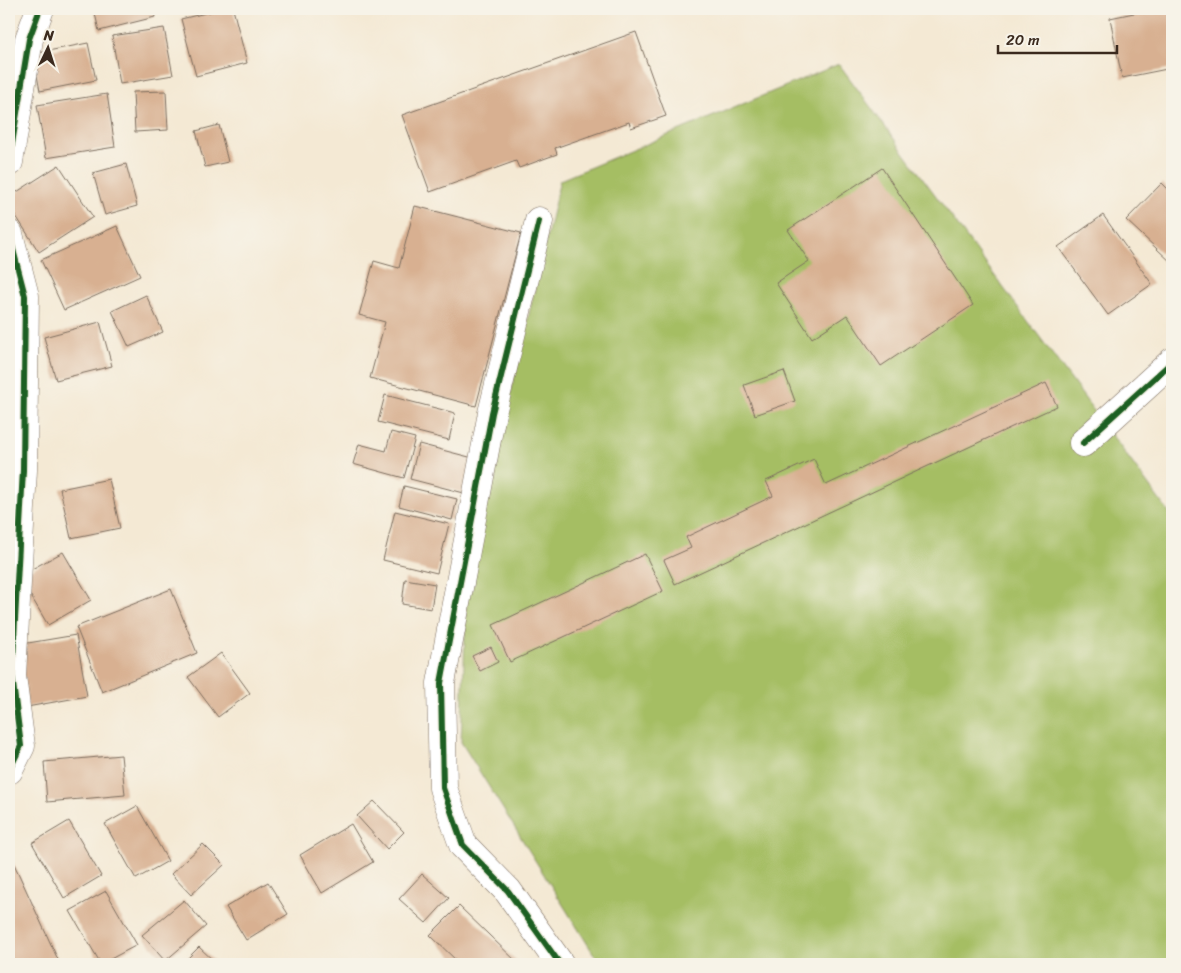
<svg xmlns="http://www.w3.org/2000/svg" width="1181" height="973" font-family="Sriracha,sans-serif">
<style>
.green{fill:#a5be64;stroke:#707441}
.building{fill:#d8b091}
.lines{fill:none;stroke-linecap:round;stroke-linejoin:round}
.minor-casing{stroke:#7c6d5e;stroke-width:29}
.minor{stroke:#fff;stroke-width:28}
.cycleway-casing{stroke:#f7f3e8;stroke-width:9}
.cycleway{stroke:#1b5e20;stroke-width:6}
</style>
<rect width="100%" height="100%" fill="#f7f3e8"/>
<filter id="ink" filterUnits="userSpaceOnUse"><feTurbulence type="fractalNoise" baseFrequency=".02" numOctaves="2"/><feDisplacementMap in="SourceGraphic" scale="10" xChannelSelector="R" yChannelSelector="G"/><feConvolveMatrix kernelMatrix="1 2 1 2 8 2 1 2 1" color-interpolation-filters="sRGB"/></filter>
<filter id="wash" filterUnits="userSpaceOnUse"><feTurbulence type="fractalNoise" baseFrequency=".0096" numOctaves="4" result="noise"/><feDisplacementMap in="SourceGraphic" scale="20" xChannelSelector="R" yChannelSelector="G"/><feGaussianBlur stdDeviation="1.12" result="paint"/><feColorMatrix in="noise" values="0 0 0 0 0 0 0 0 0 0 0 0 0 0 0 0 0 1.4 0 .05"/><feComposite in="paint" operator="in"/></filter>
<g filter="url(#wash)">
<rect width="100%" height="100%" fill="#f4e9d4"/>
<!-- green -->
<path class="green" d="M 839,64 L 1172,517 L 1172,964 L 600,964 L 461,742 L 467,582 L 560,180 Z"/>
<g id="blocks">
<!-- building -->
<path class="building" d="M 94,9 L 153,9 L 155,17 L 99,31 Z
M 222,9 L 233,9 L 247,63 L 196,76 L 181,19 Z
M 1153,9 L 1172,9 L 1172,68 L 1122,78 L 1110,18 Z
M 164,28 L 173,75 L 120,84 L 112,36 Z
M 636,32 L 666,116 L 631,128 L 629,122 L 555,148 L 557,154 L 519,168 L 516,161 L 430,192 L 402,115 Z
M 88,43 L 96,80 L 40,91 L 33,54 Z
M 166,91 L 168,130 L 135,132 L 133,92 Z
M 107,94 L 115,147 L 46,158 L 37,105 Z
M 219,125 L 228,162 L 205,167 L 196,131 Z
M 126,164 L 137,206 L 105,215 L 93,173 Z
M 59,165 L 93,217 L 39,252 L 9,205 L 9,197 Z
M 882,168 L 973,305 L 881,366 L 847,315 L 812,338 L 776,283 L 809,261 L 788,230 Z
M 1162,183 L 1172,193 L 1172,263 L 1126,220 Z
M 415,206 L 521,233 L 476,406 L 370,378 L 385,322 L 359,315 L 374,261 L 399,268 Z
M 1103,215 L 1152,284 L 1108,315 L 1058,247 Z
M 117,226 L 140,276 L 64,310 L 41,260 Z
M 146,295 L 163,332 L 129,347 L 112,311 Z
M 100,322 L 112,366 L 56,380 L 44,337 Z
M 784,371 L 795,401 L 755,415 L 744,385 Z
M 1046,383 L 1057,406 L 675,584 L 664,560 L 691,548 L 686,537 L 773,496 L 766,481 L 814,459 L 826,485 Z
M 385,395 L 455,413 L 449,440 L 378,422 Z
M 9,404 L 22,418 L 9,430 Z
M 391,432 L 415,438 L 404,478 L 353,464 L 359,444 L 386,451 Z
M 419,444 L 473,458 L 464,493 L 410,479 Z
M 109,479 L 120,528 L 71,538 L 60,489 Z
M 404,486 L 457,499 L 452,520 L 399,506 Z
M 395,511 L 449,524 L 437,573 L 383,560 Z
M 63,552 L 91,600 L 48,625 L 19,576 Z
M 645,554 L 663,591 L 510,662 L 493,625 Z
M 405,579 L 435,584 L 431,609 L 402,604 Z
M 171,589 L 197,653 L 102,692 L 76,627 Z
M 76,635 L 87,696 L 27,707 L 16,645 Z
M 491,647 L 498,662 L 480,671 L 472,656 Z
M 221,653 L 250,693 L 218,717 L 188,677 Z
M 121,755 L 125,795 L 47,802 L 44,762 Z
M 374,801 L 404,832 L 387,849 L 357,816 Z
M 137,806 L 168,861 L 136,879 L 105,824 Z
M 69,821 L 101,876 L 64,898 L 32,843 Z
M 351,824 L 373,862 L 322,893 L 300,855 Z
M 203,844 L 224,865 L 191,895 L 171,874 Z
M 9,853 L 60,964 L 9,964 Z
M 422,874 L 449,898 L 426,923 L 399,899 Z
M 268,882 L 288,914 L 246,940 L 226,907 Z
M 106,891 L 137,945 L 101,964 L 70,911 Z
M 184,900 L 206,926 L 165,961 L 142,935 Z
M 459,906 L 519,964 L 460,964 L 430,935 Z
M 199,947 L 217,964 L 182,964 Z"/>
</g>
</g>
<g filter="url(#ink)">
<use href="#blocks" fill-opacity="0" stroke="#7c6d5e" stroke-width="1"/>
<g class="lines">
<!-- minor casing -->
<g class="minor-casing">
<path id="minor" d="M 9,162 L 29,39 L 40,9
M 539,221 L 492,413 L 441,683 L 443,788 L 463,845 L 508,891 L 560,964
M 9,234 L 25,296 L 23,470 L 12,676 L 21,746 L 9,770
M 1083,443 L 1172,362"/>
</g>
<!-- minor -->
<use href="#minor" class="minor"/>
<!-- cycleway casing -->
<g class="cycleway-casing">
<path id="cycleway" d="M 9,162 L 29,39 L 40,9
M 539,221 L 492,413 L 441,683 L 443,788 L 463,845 L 508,891 L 560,964
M 9,234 L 25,296 L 23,470 L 12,676 L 21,746 L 9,770
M 1083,443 L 1172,362"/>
</g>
<!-- cycleway -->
<use href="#cycleway" class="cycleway"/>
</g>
</g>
<!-- margin -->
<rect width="1181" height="973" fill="none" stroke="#f7f3e8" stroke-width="30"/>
<!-- north arrow -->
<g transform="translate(48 48) rotate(4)" stroke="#f7f3e8" stroke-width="4" paint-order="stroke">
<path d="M0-4L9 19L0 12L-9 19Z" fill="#3b2a1e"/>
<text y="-8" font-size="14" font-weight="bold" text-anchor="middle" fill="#3b2a1e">N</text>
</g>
<!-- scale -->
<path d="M998 45v8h119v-8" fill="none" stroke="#3b2a1e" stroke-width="2.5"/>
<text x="1006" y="45" font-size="15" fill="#3b2a1e" stroke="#f7f3e8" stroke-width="4" paint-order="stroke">20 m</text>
</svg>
